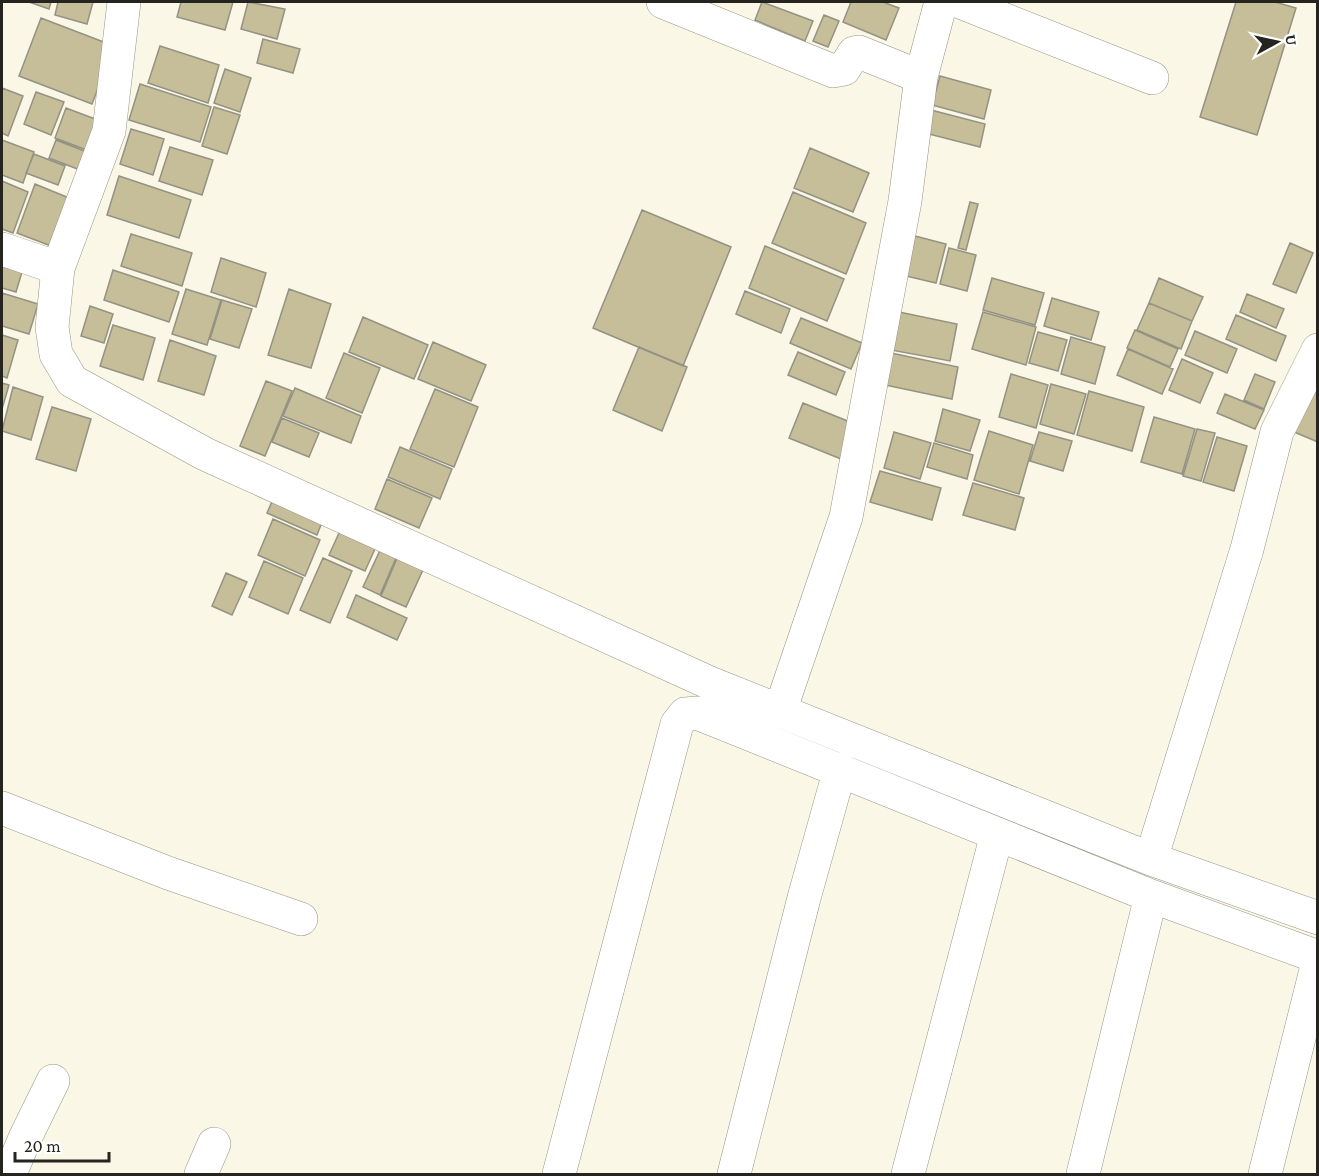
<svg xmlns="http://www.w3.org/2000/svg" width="1319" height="1176" font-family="'Crimson Pro',serif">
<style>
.building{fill:#c5be99;stroke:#949283;stroke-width:1.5}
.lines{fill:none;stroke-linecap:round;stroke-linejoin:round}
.minor-casing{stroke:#979485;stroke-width:34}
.minor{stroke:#fff;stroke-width:33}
</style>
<rect width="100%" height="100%" fill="#faf7e7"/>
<!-- building -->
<path class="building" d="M 29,2 L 51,2 L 49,9 Z
M 58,2 L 93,2 L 87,24 L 55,15 Z
M 181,2 L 233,2 L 225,30 L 177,17 Z
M 248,2 L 285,9 L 277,39 L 241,29 Z
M 762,2 L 813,21 L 805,41 L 755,20 Z
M 851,2 L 883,2 L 899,8 L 886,40 L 843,22 Z
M 1236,2 L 1275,2 L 1296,8 L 1257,135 L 1200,117 Z
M 824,15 L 839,21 L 828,47 L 813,41 Z
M 41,18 L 114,46 L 92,104 L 19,76 Z
M 263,39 L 300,49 L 293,73 L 257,63 Z
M 160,46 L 219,65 L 208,103 L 148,83 Z
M 225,69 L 251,78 L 240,112 L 214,103 Z
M 940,76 L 991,90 L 984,119 L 932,105 Z
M 140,84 L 211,107 L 200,142 L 129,120 Z
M 2,88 L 23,96 L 8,136 L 2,133 Z
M 36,92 L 64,102 L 51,135 L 24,124 Z
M 214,107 L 240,115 L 227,154 L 202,146 Z
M 66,108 L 103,122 L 92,152 L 55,138 Z
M 931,110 L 985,124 L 980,147 L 925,133 Z
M 131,129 L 164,139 L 153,175 L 120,164 Z
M 2,140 L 34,152 L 23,183 L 2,175 Z
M 56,140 L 87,152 L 80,170 L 49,158 Z
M 170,147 L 213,160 L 202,195 L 159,181 Z
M 810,148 L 869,173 L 853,212 L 794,188 Z
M 34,154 L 65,166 L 58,185 L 26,173 Z
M 119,176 L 191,200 L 179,238 L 107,215 Z
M 2,181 L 28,192 L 13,233 L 2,229 Z
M 35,184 L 69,198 L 51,246 L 17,233 Z
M 793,192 L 866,223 L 846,274 L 772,243 Z
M 970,202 L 978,204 L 966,250 L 958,248 Z
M 642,210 L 731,247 L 683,366 L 593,328 Z
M 131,234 L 192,253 L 182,286 L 121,266 Z
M 915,236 L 946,244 L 936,283 L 906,276 Z
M 1290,243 L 1313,253 L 1296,293 L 1273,284 Z
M 765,246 L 844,279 L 827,321 L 749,288 Z
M 949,248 L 976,255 L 967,291 L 940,284 Z
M 2,255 L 25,262 L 16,292 L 2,288 Z
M 221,258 L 266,273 L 256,307 L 211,292 Z
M 113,270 L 179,292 L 169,322 L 104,300 Z
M 992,278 L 1044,293 L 1035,325 L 983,310 Z
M 1159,278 L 1203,297 L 1192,321 L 1149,303 Z
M 186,289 L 221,300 L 207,345 L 172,334 Z
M 289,289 L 331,304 L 311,368 L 268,355 Z
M 745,291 L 790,309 L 781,333 L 736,314 Z
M 2,293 L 38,304 L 29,334 L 2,326 Z
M 1247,294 L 1284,309 L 1276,328 L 1240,312 Z
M 1052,298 L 1099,312 L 1091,340 L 1044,326 Z
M 222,300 L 252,309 L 239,348 L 210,339 Z
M 1149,303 L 1192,321 L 1181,349 L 1137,330 Z
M 90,306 L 113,314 L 104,343 L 81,336 Z
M 899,312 L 957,324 L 950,361 L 891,350 Z
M 983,312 L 1036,327 L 1026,365 L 972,349 Z
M 1236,315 L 1286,336 L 1276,361 L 1226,339 Z
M 363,317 L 428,345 L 414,379 L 349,352 Z
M 801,318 L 862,343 L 851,369 L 790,343 Z
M 113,325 L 155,338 L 143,380 L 100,366 Z
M 1135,330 L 1178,349 L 1170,367 L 1127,348 Z
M 1195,331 L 1237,349 L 1227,373 L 1185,355 Z
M 1038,332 L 1067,340 L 1058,371 L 1029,363 Z
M 2,335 L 18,340 L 7,378 L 2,376 Z
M 1071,337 L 1105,347 L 1095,384 L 1061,374 Z
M 170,340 L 216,356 L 204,395 L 158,381 Z
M 433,342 L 486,365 L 471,401 L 418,379 Z
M 639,347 L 687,367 L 662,431 L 613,410 Z
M 1128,349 L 1173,369 L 1162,394 L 1117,375 Z
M 798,352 L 845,372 L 836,395 L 788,375 Z
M 344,353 L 380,368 L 362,413 L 326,398 Z
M 891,353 L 958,367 L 952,399 L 885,385 Z
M 1182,359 L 1213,373 L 1200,403 L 1169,390 Z
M 1011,374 L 1048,385 L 1036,428 L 999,417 Z
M 1255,374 L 1275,382 L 1264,409 L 1244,400 Z
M 266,381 L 292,391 L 265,456 L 240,446 Z
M 2,383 L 9,385 L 2,409 Z
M 1051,384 L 1086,394 L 1074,434 L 1040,424 Z
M 1305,386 L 1318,392 L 1318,442 L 1287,429 Z
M 13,387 L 43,397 L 31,440 L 2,431 Z
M 295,388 L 361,416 L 351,443 L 283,416 Z
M 435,389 L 478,407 L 454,467 L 410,449 Z
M 1089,391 L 1144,407 L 1132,451 L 1077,435 Z
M 1225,394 L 1264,410 L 1255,429 L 1217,413 Z
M 803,403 L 855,424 L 841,459 L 789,438 Z
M 52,407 L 91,419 L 76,471 L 36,459 Z
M 943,409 L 980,420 L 970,451 L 935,441 Z
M 1154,417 L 1195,429 L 1182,474 L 1141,462 Z
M 282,418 L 319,433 L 309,457 L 272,442 Z
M 1197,429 L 1215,433 L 1201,481 L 1183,476 Z
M 989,431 L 1033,445 L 1019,494 L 974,480 Z
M 894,432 L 931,443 L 920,479 L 884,468 Z
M 1039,432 L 1072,441 L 1063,471 L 1030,461 Z
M 1217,437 L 1247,446 L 1234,491 L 1203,482 Z
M 934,443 L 973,455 L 967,479 L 927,467 Z
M 400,447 L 452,469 L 440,499 L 388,477 Z
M 880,471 L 941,488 L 932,520 L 870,502 Z
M 387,479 L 432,498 L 419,528 L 375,509 Z
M 973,483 L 1024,498 L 1015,530 L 963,515 Z
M 277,490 L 326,512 L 317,535 L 267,513 Z
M 273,519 L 320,540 L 305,576 L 258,555 Z
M 344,522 L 380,538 L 365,571 L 329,555 Z
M 383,544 L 399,551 L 380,595 L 363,587 Z
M 401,549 L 427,561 L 406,607 L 381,596 Z
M 323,558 L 352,571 L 330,623 L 300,610 Z
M 264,561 L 303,578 L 288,614 L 249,597 Z
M 226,573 L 247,582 L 232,615 L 212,606 Z
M 356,595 L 407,618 L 397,640 L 347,617 Z"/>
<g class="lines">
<!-- minor casing -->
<g class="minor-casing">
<path id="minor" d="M 124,2 L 109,131 L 58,268 L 52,327 L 56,354 L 72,381 L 205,454 L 710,683 L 1151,859 L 1318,918
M 663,2 L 833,71 L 844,69 L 854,53 L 859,52 L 921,77
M 960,2 L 1152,78
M 2,249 L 58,268
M 780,711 L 846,517 L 905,201 L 921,77 L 941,2
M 2,808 L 168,873 L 301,919
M 1151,859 L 1247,549 L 1277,432 L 1318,350
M 10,1174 L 25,1138 L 53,1081
M 201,1174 L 214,1144
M 559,1174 L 677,724 L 685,714 L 697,713 L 1151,896 L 1310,954 L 1315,961 L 1316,970 L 1265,1174
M 734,1174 L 804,898 L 840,769
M 908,1174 L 997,834
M 1083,1174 L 1151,896"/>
</g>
<!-- minor -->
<use href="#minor" class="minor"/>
</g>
<!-- border -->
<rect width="1319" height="1176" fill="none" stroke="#25241e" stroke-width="6"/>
<!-- north arrow -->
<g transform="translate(1277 42) rotate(82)" stroke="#ffffff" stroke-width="4.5" paint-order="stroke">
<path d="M0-4.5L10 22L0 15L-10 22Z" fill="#25241e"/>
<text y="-9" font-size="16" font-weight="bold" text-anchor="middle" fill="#25241e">U</text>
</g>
<!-- scale -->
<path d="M15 1152v9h94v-9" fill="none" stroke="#25241e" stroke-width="3"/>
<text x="24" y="1152" font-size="18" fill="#25241e" stroke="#ffffff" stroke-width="4.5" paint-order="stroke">20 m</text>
</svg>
